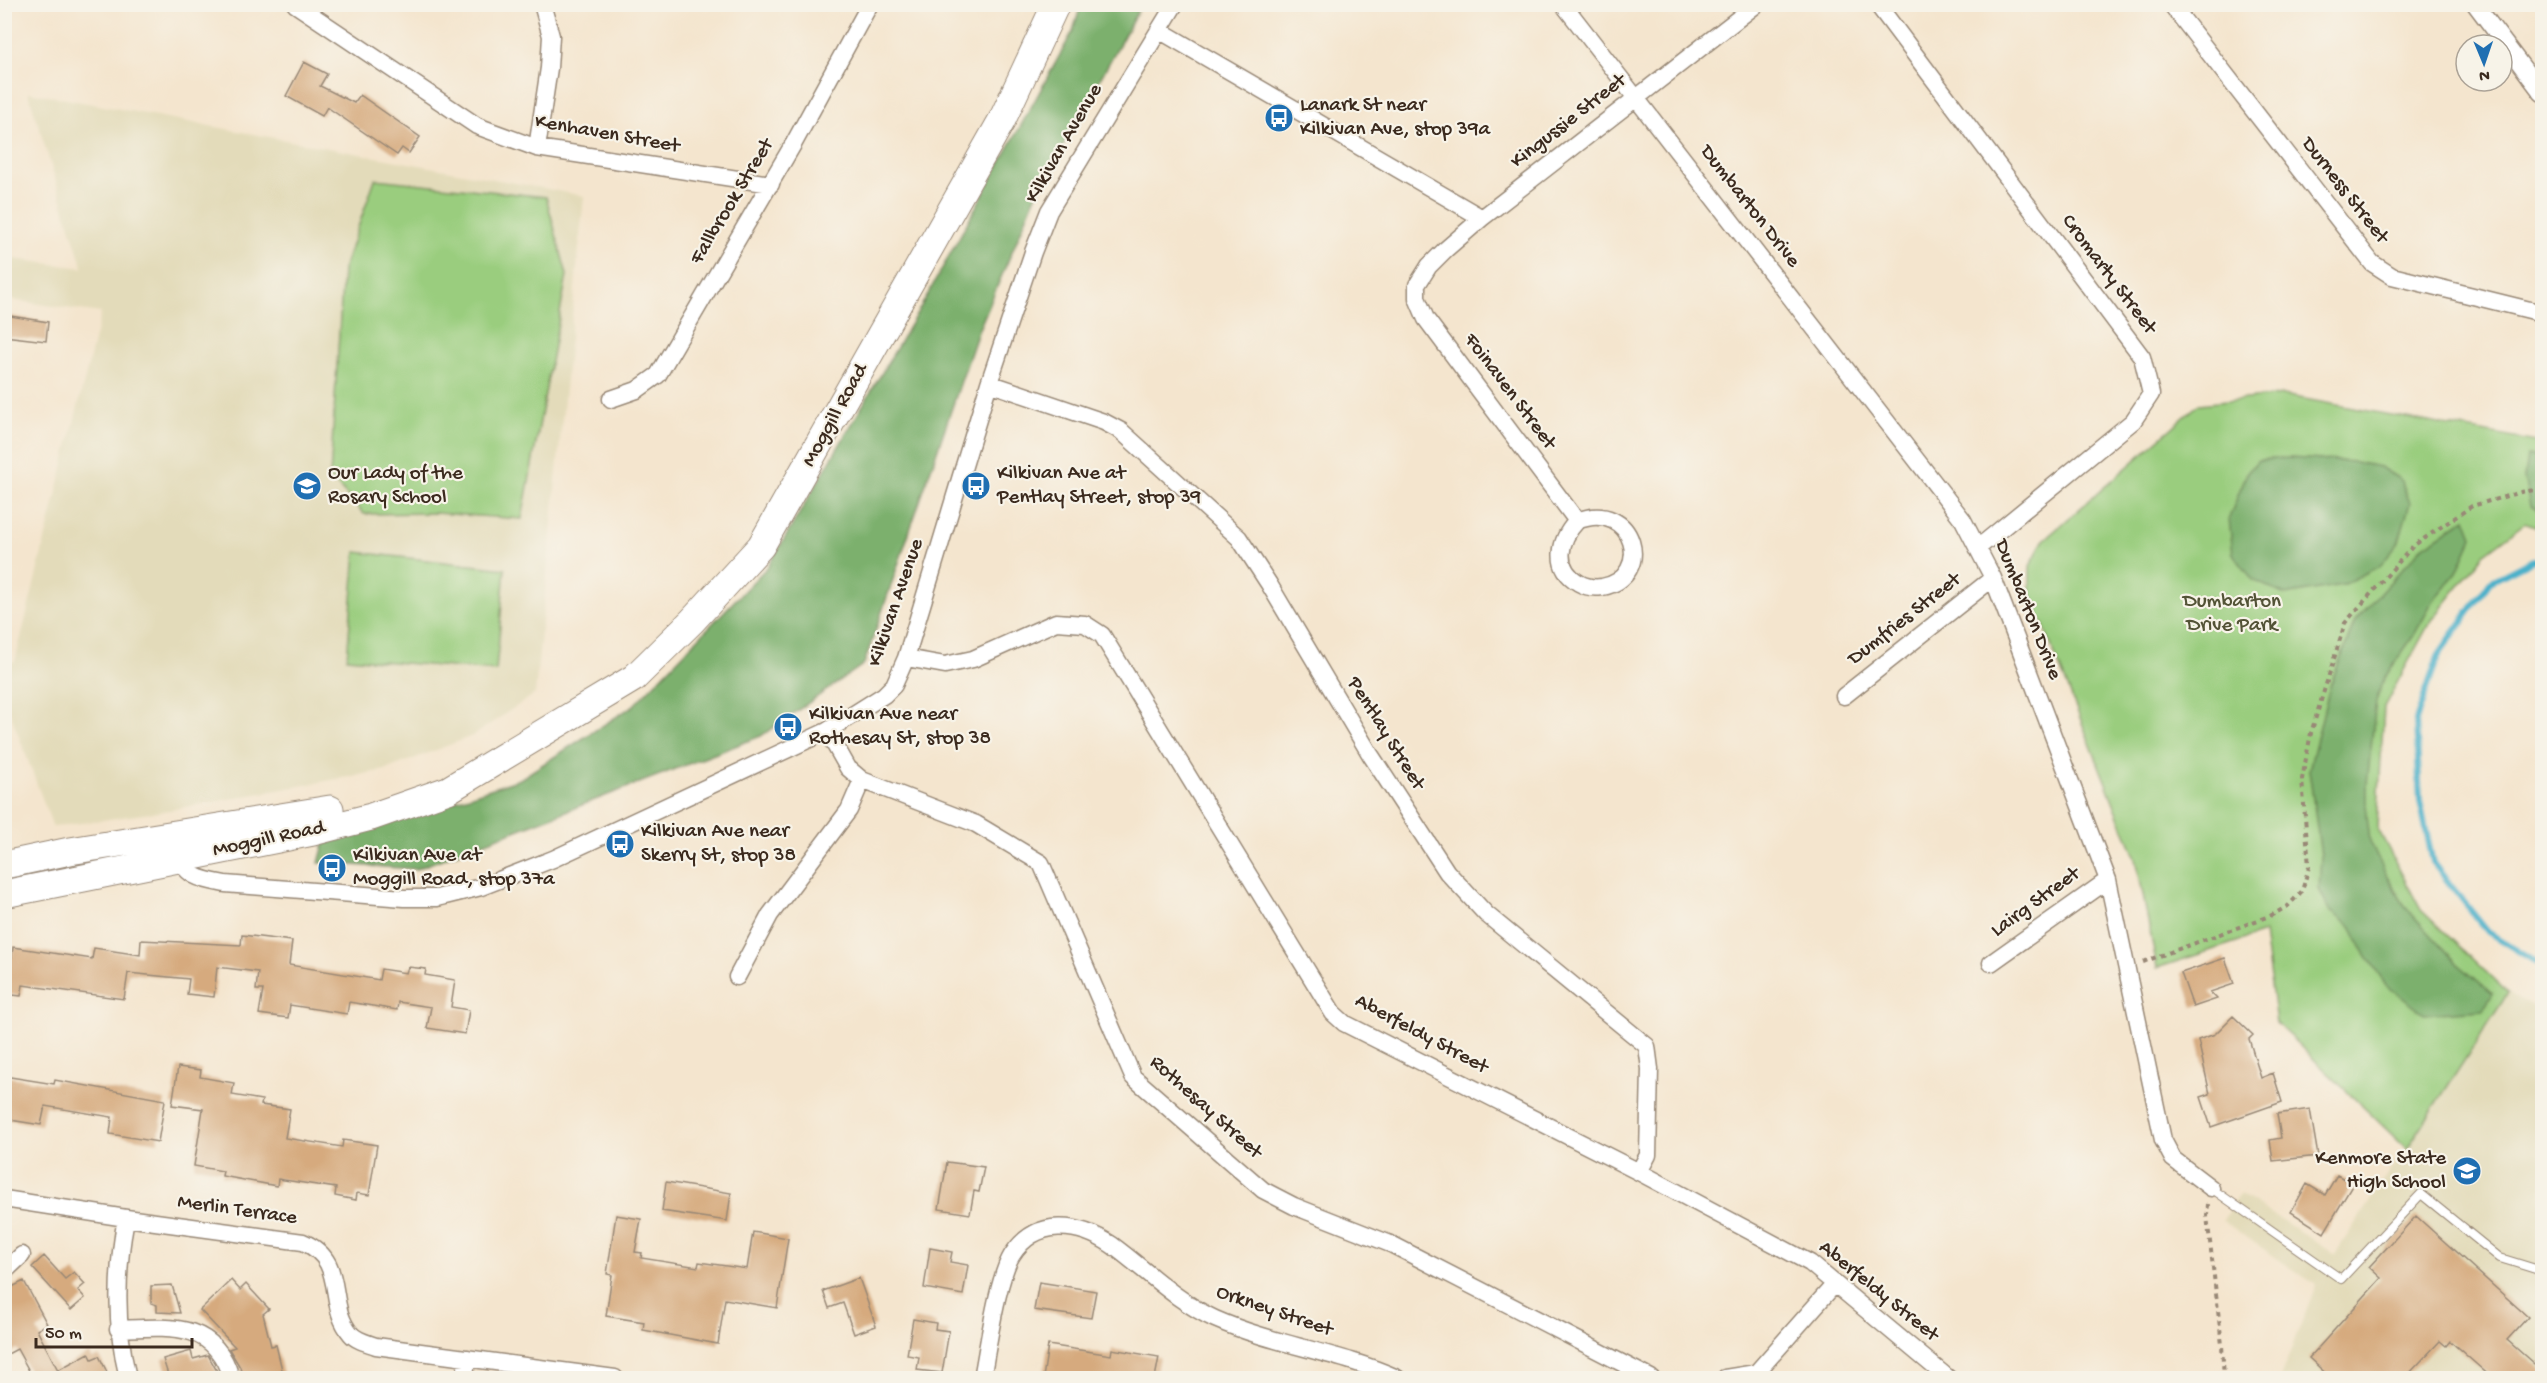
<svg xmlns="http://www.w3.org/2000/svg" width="2547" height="1383" font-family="'Gochi Hand',sans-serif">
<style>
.built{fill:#e3dbba}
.green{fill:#9acd7e;stroke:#6a7c4e;stroke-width:1.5}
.forest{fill:#7bb06d;stroke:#5b6d46;stroke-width:1.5}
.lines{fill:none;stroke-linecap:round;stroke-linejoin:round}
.stream{stroke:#4bb1ca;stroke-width:6}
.building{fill:#d6aa7e}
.service-casing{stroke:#988876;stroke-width:10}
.minor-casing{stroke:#988876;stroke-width:19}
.primary-casing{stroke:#988876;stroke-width:29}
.path{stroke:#988876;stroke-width:4;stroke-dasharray:4.5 4.5;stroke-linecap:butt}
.service{stroke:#fff;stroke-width:8}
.minor{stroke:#fff;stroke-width:16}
.primary{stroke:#fff;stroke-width:27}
.labels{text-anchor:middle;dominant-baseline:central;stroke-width:4.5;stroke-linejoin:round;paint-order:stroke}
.poi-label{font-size:21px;fill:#3b2a1e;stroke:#f7f3e8;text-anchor:start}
.street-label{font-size:21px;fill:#3b2a1e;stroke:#f7f3e8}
.park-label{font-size:21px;fill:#535336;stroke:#f7f3e8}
</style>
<rect width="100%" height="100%" fill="#f7f3e8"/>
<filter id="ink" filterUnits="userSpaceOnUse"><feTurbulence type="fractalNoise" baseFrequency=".0167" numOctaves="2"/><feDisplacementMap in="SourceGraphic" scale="12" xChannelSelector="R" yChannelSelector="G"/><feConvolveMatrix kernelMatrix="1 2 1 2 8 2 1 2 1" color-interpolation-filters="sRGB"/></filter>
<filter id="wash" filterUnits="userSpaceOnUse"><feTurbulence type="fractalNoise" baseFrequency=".008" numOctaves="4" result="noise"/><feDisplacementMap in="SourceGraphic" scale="24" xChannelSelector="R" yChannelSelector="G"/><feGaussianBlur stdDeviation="1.35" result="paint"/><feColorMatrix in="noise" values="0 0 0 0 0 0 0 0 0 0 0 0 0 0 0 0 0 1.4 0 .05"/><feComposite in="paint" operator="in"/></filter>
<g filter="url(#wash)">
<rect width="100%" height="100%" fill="#f4e5ce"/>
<!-- built -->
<path class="built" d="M 28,92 L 584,196 L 535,694 L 472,736 L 385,770 L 158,812 L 53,827 L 5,699 L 5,660 L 15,662 L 101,313 L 5,299 L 5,258 L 83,268 Z
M 2508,993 L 2542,1011 L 2542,1378 L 2280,1378 L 2316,1285 L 2223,1221 L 2240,1194 L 2335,1254 Z"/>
<!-- green -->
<path class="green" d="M 375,179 L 546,197 L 567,275 L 522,519 L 435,513 L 364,514 L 330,477 L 343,270 Z
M 2283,395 L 2542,443 L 2542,530 L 2525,523 L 2484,554 L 2429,624 L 2384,707 L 2377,827 L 2421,910 L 2508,993 L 2407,1149 L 2276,1023 L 2264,933 L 2157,968 L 2136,859 L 2030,592 L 2030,566 L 2043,541 L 2199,404 Z
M 356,552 L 505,569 L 496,671 L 347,658 Z"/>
<!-- forest -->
<path class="forest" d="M 1081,5 L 1141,5 L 1037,193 L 979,329 L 864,664 L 761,736 L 416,869 L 319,863 L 324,844 L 520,779 L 633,706 L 769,565 L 923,303 L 1073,31 Z
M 2527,456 L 2542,457 L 2542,512 L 2530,506 L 2524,478 Z
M 2290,458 L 2355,462 L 2380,467 L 2401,480 L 2410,503 L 2398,544 L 2380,566 L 2342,585 L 2285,595 L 2253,580 L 2233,554 L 2229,518 L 2247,473 L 2258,460 Z
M 2466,518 L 2473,536 L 2457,572 L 2435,598 L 2414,635 L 2385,677 L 2376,701 L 2367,784 L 2367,817 L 2370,841 L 2387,877 L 2407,909 L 2458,964 L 2492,993 L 2483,1010 L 2424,1014 L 2386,985 L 2361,947 L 2351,926 L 2330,911 L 2319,889 L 2321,856 L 2309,770 L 2330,686 L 2355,621 L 2422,547 Z"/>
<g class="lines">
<!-- stream -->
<path class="stream" d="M 2542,560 L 2533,560 L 2490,582 L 2439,654 L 2416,720 L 2420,801 L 2433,863 L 2488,932 L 2542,966"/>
</g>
<g id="blocks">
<!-- building -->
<path class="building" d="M 304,62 L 327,74 L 320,86 L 354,103 L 360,95 L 420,137 L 409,153 L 402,148 L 397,155 L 327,107 L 322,116 L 286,96 Z
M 4,315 L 48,322 L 46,341 L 4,336 Z
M 242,935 L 292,941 L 289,965 L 379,980 L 381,969 L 406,973 L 408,967 L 426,969 L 425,975 L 455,980 L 451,1007 L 469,1010 L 465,1034 L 427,1028 L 431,1007 L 398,1002 L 397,1010 L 349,1002 L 347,1014 L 290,1005 L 288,1018 L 259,1014 L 263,990 L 256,990 L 258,972 L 217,967 L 214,997 L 187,994 L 189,979 L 128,973 L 124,999 L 23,985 L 21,996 L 4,994 L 4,955 L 12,957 L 13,947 L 92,959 L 94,948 L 140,955 L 141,940 L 241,945 Z
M 2225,958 L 2234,984 L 2210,992 L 2217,999 L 2193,1007 L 2181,973 Z
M 2233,1016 L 2253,1035 L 2249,1039 L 2261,1078 L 2273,1073 L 2282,1102 L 2211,1127 L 2201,1097 L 2210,1094 L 2198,1040 L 2215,1034 Z
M 178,1067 L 201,1070 L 200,1077 L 234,1083 L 232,1095 L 262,1100 L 261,1105 L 290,1109 L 285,1138 L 342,1147 L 343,1140 L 377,1145 L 369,1195 L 357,1193 L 356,1200 L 335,1196 L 336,1188 L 278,1179 L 277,1186 L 222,1176 L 223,1171 L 194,1166 L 203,1109 L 172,1105 Z
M 4,1076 L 54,1084 L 55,1080 L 165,1100 L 158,1142 L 110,1134 L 112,1117 L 45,1106 L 41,1125 L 4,1119 Z
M 2310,1109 L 2318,1156 L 2273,1161 L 2270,1140 L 2281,1138 L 2277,1114 Z
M 947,1162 L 984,1167 L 979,1192 L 974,1191 L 970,1214 L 939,1209 Z
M 2337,1175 L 2353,1184 L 2324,1233 L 2291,1212 L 2307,1184 L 2325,1195 Z
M 666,1182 L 731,1193 L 727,1221 L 662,1211 Z
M 616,1215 L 641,1219 L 635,1252 L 642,1253 L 641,1258 L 698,1267 L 699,1262 L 747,1269 L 753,1232 L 788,1238 L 777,1308 L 725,1299 L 718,1344 L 643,1330 L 644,1322 L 606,1316 L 612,1275 L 607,1274 Z
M 2416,1216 L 2528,1317 L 2507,1340 L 2542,1371 L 2542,1378 L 2492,1378 L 2450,1341 L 2446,1346 L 2440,1341 L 2405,1378 L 2331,1378 L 2309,1358 L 2381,1278 L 2369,1267 Z
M 930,1248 L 952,1252 L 950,1262 L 968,1265 L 963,1295 L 924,1288 Z
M 44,1256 L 65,1279 L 74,1272 L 85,1284 L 78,1290 L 85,1298 L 71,1310 L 32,1267 Z
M 859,1278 L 876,1326 L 854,1334 L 843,1303 L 829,1308 L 823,1291 Z
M 231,1280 L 240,1290 L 246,1284 L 269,1309 L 263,1314 L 271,1346 L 276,1345 L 284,1378 L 243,1378 L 240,1367 L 229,1349 L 235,1347 L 200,1310 Z
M 24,1281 L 47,1324 L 37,1330 L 58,1370 L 89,1353 L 92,1359 L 99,1356 L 107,1372 L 95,1378 L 33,1378 L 17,1349 L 4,1356 L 4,1291 Z
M 1039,1282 L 1096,1291 L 1091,1318 L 1034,1310 Z
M 172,1285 L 180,1313 L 157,1312 L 157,1305 L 151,1303 L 151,1286 Z
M 913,1319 L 936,1323 L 935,1329 L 949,1331 L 942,1373 L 917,1370 L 919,1357 L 907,1355 Z
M 1048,1345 L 1111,1355 L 1112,1349 L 1159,1357 L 1155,1378 L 1091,1378 L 1067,1375 L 1066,1378 L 1043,1378 Z
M 191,1351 L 193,1359 L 208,1355 L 218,1373 L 200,1378 L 169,1378 L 163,1359 Z"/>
</g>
</g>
<g filter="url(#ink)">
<use href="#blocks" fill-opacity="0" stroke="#988876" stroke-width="1.5"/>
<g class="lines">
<!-- service casing -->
<g class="service-casing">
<path id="service" d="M 2211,1188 L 2341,1279 L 2421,1194 L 2500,1258 L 2542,1271"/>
</g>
<!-- minor casing -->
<g class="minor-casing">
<path id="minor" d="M 295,4 L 477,126 L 537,148 L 771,184
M 1563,4 L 1963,520 L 1993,578 L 2108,880 L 2163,1140 L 2173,1159 L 2211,1188
M 1877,4 L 2142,357 L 2151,394 L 2133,421 L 1979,547
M 2171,4 L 2372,263 L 2392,276 L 2542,313
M 2475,4 L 2542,93
M 1159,30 L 1482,218
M 537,148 L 549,68 L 551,36 L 542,4
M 989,383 L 1104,422 L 1121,431 L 1239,538 L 1269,584 L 1370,754 L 1447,872 L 1486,914 L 1647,1046 L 1650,1069 L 1648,1155 L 1639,1172
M 611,399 L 637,390 L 658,375 L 794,143 L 870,4
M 1577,521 C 1559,540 1553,568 1579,583 C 1586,587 1595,588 1602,587 C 1655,578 1635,498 1577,521 L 1426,319 L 1417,298 L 1417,285 L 1429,266 L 1445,250 L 1482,218 L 1757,4
M 906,658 L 945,665 L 973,659 L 1056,622 L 1085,624 L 1102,635 L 1333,1013 L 1344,1023 L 1639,1172 L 1810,1263 L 1948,1378
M 1844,696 L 1993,578
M 827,731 L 848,768 L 862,780 L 976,824 L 1041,863 L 1133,1077 L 1263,1190 L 1294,1206 L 1393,1245 L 1651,1378
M 179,851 C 182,877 203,880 225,884 L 404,898 L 437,898 L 481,887 L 553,859 L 827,731 L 884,695 L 894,685 L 906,658 L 989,383 L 1033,252 L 1049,211 L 1175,4
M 1991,963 L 2108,880
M 737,977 L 770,915 L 849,810 L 862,780
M 4,1199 L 126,1218 L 303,1242 C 348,1261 325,1304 351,1334 C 357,1341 368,1343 376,1346 L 615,1378
M 126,1218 C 116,1272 115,1326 128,1378
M 5,1271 L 22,1255
M 118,1329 C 168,1327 215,1320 231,1378
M 464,1378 L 468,1358
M 982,1378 C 988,1348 997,1279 1012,1255 C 1036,1217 1079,1223 1112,1245 C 1145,1269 1177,1302 1215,1319 C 1274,1345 1339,1352 1397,1378
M 1725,1378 L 1756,1373 L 1834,1285"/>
</g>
<!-- primary casing -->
<g class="primary-casing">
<path id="primary" d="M 4,865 L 70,851 L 330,809
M 4,894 L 313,832 L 371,817 L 448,790 L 634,678 L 692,621 L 761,546 L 1002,120 L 1056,4"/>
</g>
<!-- path -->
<path class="path" d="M 2143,962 L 2272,915 L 2288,906 L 2302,891 L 2309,867 L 2302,779 L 2311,733 L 2345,623 L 2413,546 L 2472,506 L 2521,492 L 2542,489
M 2208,1204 L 2207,1216 L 2222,1345 L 2224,1378"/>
<!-- service -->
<use href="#service" class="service"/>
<!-- minor -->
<use href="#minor" class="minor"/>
<!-- primary -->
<use href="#primary" class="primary"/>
</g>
</g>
<!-- icons -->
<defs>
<g id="bus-disc" transform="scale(1.5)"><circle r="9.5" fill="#1f6fb2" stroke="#f7f3e8"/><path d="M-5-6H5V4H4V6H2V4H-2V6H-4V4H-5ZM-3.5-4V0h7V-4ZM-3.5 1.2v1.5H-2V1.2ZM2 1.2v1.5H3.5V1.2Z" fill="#fff"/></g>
<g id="school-disc" transform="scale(1.5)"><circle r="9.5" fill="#1f6fb2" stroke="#f7f3e8"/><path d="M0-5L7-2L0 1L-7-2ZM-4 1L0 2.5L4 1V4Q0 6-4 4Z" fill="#fff"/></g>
</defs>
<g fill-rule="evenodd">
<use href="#bus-disc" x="1279" y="118"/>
<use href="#school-disc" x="307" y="486"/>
<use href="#bus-disc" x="976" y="486"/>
<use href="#bus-disc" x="788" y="727"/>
<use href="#bus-disc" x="620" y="844"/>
<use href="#bus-disc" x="332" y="868"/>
<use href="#school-disc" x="2467" y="1171"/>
</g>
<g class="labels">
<!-- poi labels -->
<g class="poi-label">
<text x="1300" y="106">Lanark St near<tspan x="1300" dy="24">Kilkivan Ave, stop 39a</tspan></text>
<text x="328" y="474">Our Lady of the<tspan x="328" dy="24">Rosary School</tspan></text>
<text x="997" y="474">Kilkivan Ave at<tspan x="997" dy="24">Pentlay Street, stop 39</tspan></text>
<text x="809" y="715">Kilkivan Ave near<tspan x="809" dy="24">Rothesay St, stop 38</tspan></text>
<text x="641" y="832">Kilkivan Ave near<tspan x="641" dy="24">Skerry St, stop 38</tspan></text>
<text x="353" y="856">Kilkivan Ave at<tspan x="353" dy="24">Moggill Road, stop 37a</tspan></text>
<text x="2446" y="1159" text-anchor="end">Kenmore State<tspan x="2446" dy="24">High School</tspan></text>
</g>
<!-- street labels -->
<g class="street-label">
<text transform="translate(1569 122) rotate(-38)">Kingussie Street</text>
<text transform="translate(607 135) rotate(10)">Kenhaven Street</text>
<text transform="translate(1065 144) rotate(-60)">Kilkivan Avenue</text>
<text transform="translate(2344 191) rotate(52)">Durness Street</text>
<text transform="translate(733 202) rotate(-59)">Fallbrook Street</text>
<text transform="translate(1749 207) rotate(52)">Dumbarton Drive</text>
<text transform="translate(2108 275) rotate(53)">Cromarty Street</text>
<text transform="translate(1509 392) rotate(53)">Foinaven Street</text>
<text transform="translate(836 416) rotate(-61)">Moggill Road</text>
<text transform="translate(897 603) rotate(-71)">Kilkivan Avenue</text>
<text transform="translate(2027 610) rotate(68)">Dumbarton Drive</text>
<text transform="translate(1905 620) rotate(-38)">Dumfries Street</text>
<text transform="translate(1385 734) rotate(58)">Pentlay Street</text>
<text transform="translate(269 840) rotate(-12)">Moggill Road</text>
<text transform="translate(2036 903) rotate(-36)">Lairg Street</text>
<text transform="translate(1421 1035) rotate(28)">Aberfeldy Street</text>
<text transform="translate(1205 1108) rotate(42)">Rothesay Street</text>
<text transform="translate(237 1211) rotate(8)">Merlin Terrace</text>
<text transform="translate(1878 1292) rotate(39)">Aberfeldy Street</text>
<text transform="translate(1274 1312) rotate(19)">Orkney Street</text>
</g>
<!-- park labels -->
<g class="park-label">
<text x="2232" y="602">Dumbarton<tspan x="2232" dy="24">Drive Park</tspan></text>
</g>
</g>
<!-- margin -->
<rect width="2547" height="1383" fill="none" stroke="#f7f3e8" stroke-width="24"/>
<!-- north arrow -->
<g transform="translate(2484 63) rotate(178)"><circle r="28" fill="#f7f3e8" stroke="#aca397" stroke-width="1.5"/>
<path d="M0-4.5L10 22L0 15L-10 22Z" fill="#1f6fb2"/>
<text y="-9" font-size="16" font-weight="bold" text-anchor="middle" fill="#3b2a1e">N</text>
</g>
<!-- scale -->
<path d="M36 1338v9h156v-9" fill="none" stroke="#3b2a1e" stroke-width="3"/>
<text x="45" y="1338" font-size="18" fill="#3b2a1e" stroke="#f7f3e8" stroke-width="4.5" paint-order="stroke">50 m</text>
</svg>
